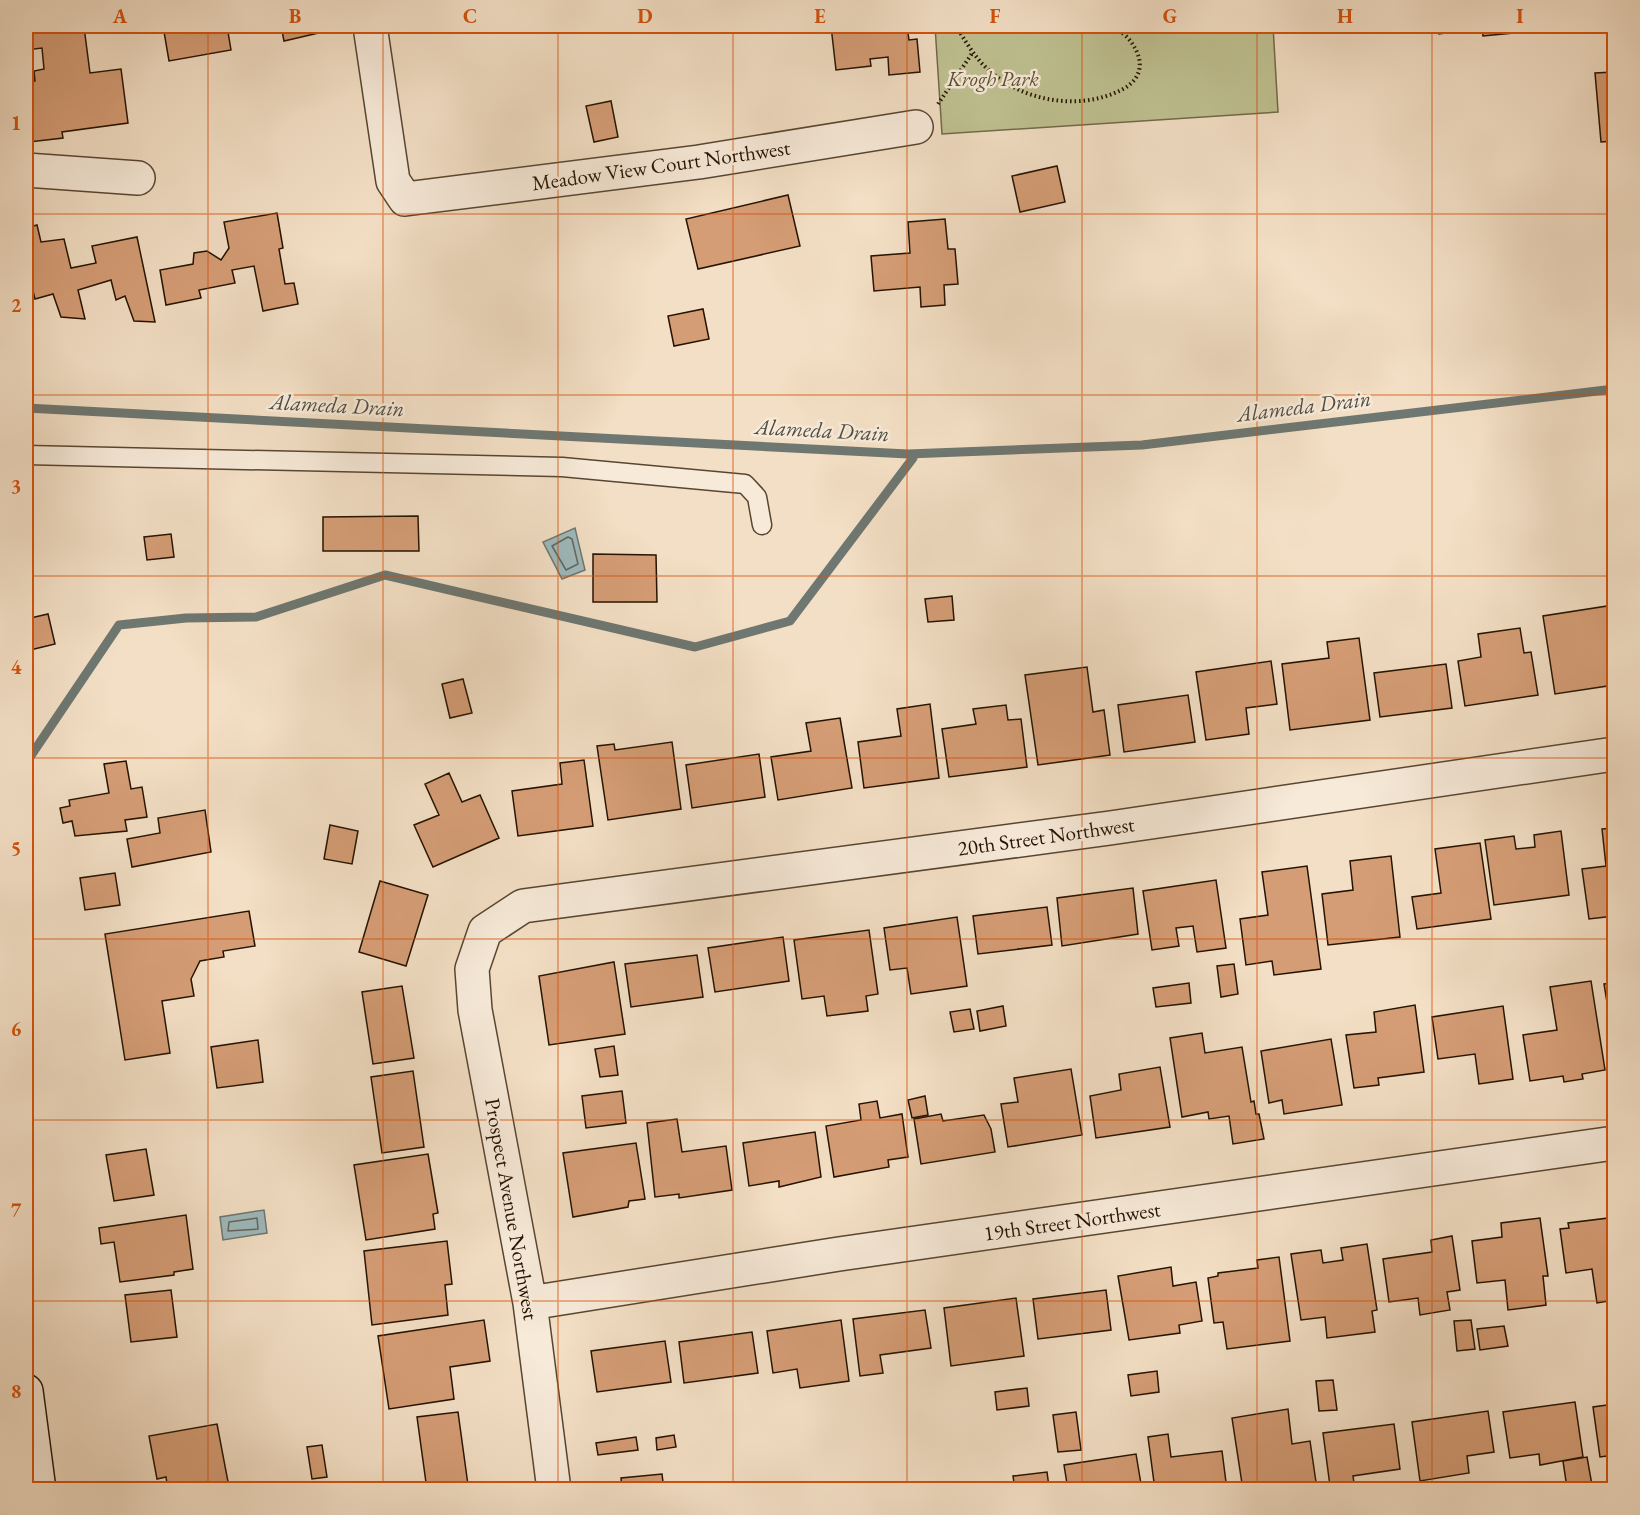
<svg xmlns="http://www.w3.org/2000/svg" width="1640" height="1515" font-family="'EB Garamond',serif">
<style>
.green{fill:#bfc191;stroke:#726a48;stroke-width:1.5}
.water{fill:#9ebabd;stroke:#6e7771;stroke-width:1.5}
.lines{fill:none;stroke-linecap:round;stroke-linejoin:round}
.shore{stroke:#62665e;stroke-width:1.5}
.stream{stroke:#6e7771;stroke-width:9}
.building{fill:#d59d76;stroke:#251300;stroke-width:1.5}
.service-casing{stroke:#584631;stroke-width:21}
.minor-casing{stroke:#584631;stroke-width:36}
.secondary-casing{stroke:#251300;stroke-width:36}
.path{stroke:#251300;stroke-width:4;stroke-dasharray:1.5 3;stroke-linecap:butt}
.service{stroke:#f7ead9;stroke-width:18}
.minor{stroke:#f7ead9;stroke-width:33}
.secondary{stroke:#f7ead9;stroke-width:33}
.grid{fill:none;stroke:#d4520b;stroke-width:1.5;stroke-opacity:0.55}
.labels{text-anchor:middle;dominant-baseline:central;stroke-width:5;stroke-linejoin:round;paint-order:stroke}
.park-label{font-size:21px;font-style:italic;fill:#5b5033;stroke:#f7ead9}
.street-label{font-size:21px;fill:#251300;stroke:#f7ead9}
.water-label{font-size:22px;font-style:italic;fill:#4f4d42;stroke:#f7ead9}
.neatline{fill:none;stroke:#d4520b;stroke-width:2}
.grid-label{font-size:20px;text-anchor:middle;font-weight:bold;fill:#d4520b}
</style>
<rect width="100%" height="100%" fill="#f3dfc5"/>
<filter id="stains"><feTurbulence type="fractalNoise" baseFrequency=".00333" numOctaves="4"/><feColorMatrix values="0 0 0 0 .2 0 0 0 0 .09 0 0 0 0 .02 0 0 0 .5 -.17"/></filter>
<radialGradient id="worn" r=".72"><stop offset=".6" stop-color="#630" stop-opacity="0"/><stop offset="1" stop-color="#630" stop-opacity=".3"/></radialGradient>
<!-- green -->
<path class="green" d="M 935,26 L 1273,26 L 1278,112 L 942,134 Z"/>
<!-- water -->
<path class="water" d="M 575,528 L 585,570 L 562,579 L 543,542 Z
M 264,1210 L 267,1233 L 223,1240 L 220,1217 Z"/>
<g class="lines">
<!-- shore -->
<path class="shore" d="M 568,537 L 572,539 L 578,564 L 566,570 L 552,546 Z
M 257,1218 L 258,1229 L 228,1231 L 229,1222 Z"/>
<!-- stream -->
<path class="stream" d="M 26,408 L 908,454 L 1142,445 L 1614,389
M 26,763 L 119,625 L 186,618 L 256,617 L 385,575 L 695,647 L 790,621 L 913,458"/>
</g>
<!-- building -->
<path class="building" d="M 26,26 L 84,27 L 90,73 L 121,69 L 128,123 L 62,132 L 63,138 L 29,142 L 26,83 L 35,81 L 34,71 L 44,69 L 42,48 L 26,50 Z
M 125,26 L 154,26 L 126,31 Z
M 163,26 L 227,26 L 231,50 L 169,61 Z
M 281,26 L 339,26 L 340,28 L 284,41 Z
M 831,26 L 907,26 L 909,40 L 917,39 L 920,72 L 889,75 L 888,57 L 870,59 L 871,66 L 836,70 Z
M 1438,26 L 1474,26 L 1474,29 L 1439,34 Z
M 1482,26 L 1523,26 L 1524,32 L 1483,36 Z
M 1614,72 L 1614,141 L 1601,142 L 1595,73 Z
M 611,101 L 618,137 L 594,142 L 586,106 Z
M 1057,166 L 1065,202 L 1020,212 L 1012,176 Z
M 788,195 L 800,246 L 698,269 L 686,219 Z
M 277,213 L 283,248 L 279,249 L 285,284 L 294,283 L 298,304 L 263,311 L 254,266 L 232,270 L 235,283 L 199,290 L 201,298 L 166,305 L 160,270 L 193,264 L 194,253 L 207,251 L 221,260 L 229,248 L 224,222 Z
M 945,219 L 948,249 L 955,249 L 958,284 L 944,285 L 945,305 L 921,307 L 920,287 L 874,291 L 871,256 L 910,253 L 908,222 Z
M 37,225 L 41,242 L 64,239 L 71,268 L 96,263 L 92,246 L 137,237 L 155,322 L 134,321 L 125,296 L 116,300 L 111,280 L 78,290 L 85,319 L 61,317 L 53,294 L 35,299 L 26,263 L 26,228 Z
M 703,309 L 709,339 L 674,346 L 668,316 Z
M 418,516 L 419,551 L 323,551 L 323,517 Z
M 171,534 L 174,557 L 147,560 L 144,537 Z
M 593,554 L 656,555 L 657,602 L 593,602 Z
M 952,596 L 954,620 L 928,622 L 925,599 Z
M 1614,605 L 1614,685 L 1555,694 L 1543,616 Z
M 48,614 L 55,644 L 26,651 L 26,619 Z
M 1520,628 L 1524,653 L 1531,652 L 1538,695 L 1465,706 L 1458,661 L 1481,657 L 1478,634 Z
M 1359,638 L 1370,720 L 1290,730 L 1282,664 L 1329,658 L 1327,642 Z
M 1271,661 L 1277,704 L 1246,708 L 1249,734 L 1206,740 L 1196,672 Z
M 1446,664 L 1452,708 L 1380,717 L 1374,673 Z
M 1087,667 L 1093,712 L 1104,710 L 1110,755 L 1038,765 L 1025,675 Z
M 463,679 L 472,713 L 450,718 L 442,684 Z
M 1188,695 L 1195,742 L 1124,752 L 1118,705 Z
M 930,704 L 939,778 L 864,788 L 858,742 L 901,736 L 897,709 Z
M 1006,705 L 1008,720 L 1021,719 L 1027,767 L 949,777 L 942,729 L 976,724 L 973,709 Z
M 840,718 L 852,788 L 778,800 L 771,757 L 811,751 L 806,723 Z
M 672,742 L 681,809 L 608,820 L 597,746 L 614,744 L 615,750 Z
M 759,754 L 765,797 L 692,808 L 686,765 Z
M 584,760 L 593,826 L 518,836 L 512,791 L 562,784 L 560,763 Z
M 126,761 L 131,789 L 142,787 L 147,817 L 125,820 L 127,831 L 75,836 L 72,821 L 63,823 L 60,808 L 70,806 L 69,800 L 109,793 L 104,764 Z
M 449,773 L 462,802 L 480,795 L 499,838 L 433,867 L 414,825 L 439,815 L 425,784 Z
M 205,810 L 211,852 L 132,867 L 127,839 L 160,833 L 158,818 Z
M 330,825 L 358,831 L 352,864 L 324,859 Z
M 1614,828 L 1614,916 L 1589,919 L 1582,869 L 1606,866 L 1602,829 Z
M 1561,831 L 1569,895 L 1494,905 L 1485,840 L 1514,836 L 1516,849 L 1535,847 L 1534,835 Z
M 1480,843 L 1491,919 L 1417,929 L 1412,897 L 1441,893 L 1435,849 Z
M 1391,856 L 1400,937 L 1328,945 L 1322,894 L 1353,890 L 1350,861 Z
M 1307,866 L 1321,969 L 1274,975 L 1272,961 L 1246,965 L 1240,919 L 1268,915 L 1262,872 Z
M 115,873 L 120,905 L 85,910 L 80,878 Z
M 1216,880 L 1226,948 L 1197,952 L 1193,926 L 1176,928 L 1179,946 L 1152,950 L 1143,891 Z
M 380,881 L 428,895 L 406,966 L 359,952 Z
M 1133,888 L 1138,934 L 1062,946 L 1057,898 Z
M 1047,907 L 1052,945 L 978,954 L 973,916 Z
M 249,911 L 255,946 L 223,951 L 224,957 L 200,961 L 191,979 L 194,996 L 162,1001 L 170,1053 L 125,1060 L 105,934 Z
M 957,917 L 967,986 L 911,994 L 907,968 L 890,970 L 884,928 Z
M 869,930 L 878,994 L 866,996 L 868,1011 L 827,1016 L 824,996 L 802,999 L 794,940 Z
M 783,937 L 789,981 L 715,992 L 708,948 Z
M 697,955 L 703,997 L 631,1007 L 625,964 Z
M 614,962 L 625,1034 L 549,1045 L 539,976 Z
M 1234,964 L 1238,994 L 1221,997 L 1217,966 Z
M 1591,981 L 1605,1070 L 1582,1074 L 1583,1079 L 1564,1082 L 1563,1076 L 1530,1081 L 1523,1035 L 1557,1030 L 1550,987 Z
M 1189,983 L 1191,1003 L 1156,1007 L 1153,988 Z
M 1614,983 L 1614,1039 L 1613,1039 L 1604,984 Z
M 402,986 L 414,1058 L 373,1064 L 362,992 Z
M 1415,1005 L 1424,1072 L 1378,1078 L 1379,1085 L 1354,1088 L 1346,1035 L 1376,1032 L 1374,1012 Z
M 1003,1006 L 1006,1026 L 980,1031 L 977,1011 Z
M 1503,1006 L 1513,1079 L 1479,1084 L 1475,1054 L 1438,1059 L 1432,1017 Z
M 970,1009 L 974,1029 L 954,1032 L 950,1012 Z
M 1202,1033 L 1205,1053 L 1242,1047 L 1251,1102 L 1254,1101 L 1256,1114 L 1259,1114 L 1264,1139 L 1233,1144 L 1229,1116 L 1209,1119 L 1208,1112 L 1182,1117 L 1170,1038 Z
M 1331,1039 L 1342,1105 L 1284,1114 L 1282,1100 L 1269,1103 L 1261,1051 Z
M 258,1040 L 263,1082 L 217,1088 L 211,1047 Z
M 614,1046 L 618,1075 L 600,1077 L 595,1049 Z
M 1160,1067 L 1170,1127 L 1096,1138 L 1090,1096 L 1121,1090 L 1119,1074 Z
M 1071,1069 L 1082,1135 L 1008,1147 L 1001,1104 L 1018,1102 L 1014,1078 Z
M 413,1071 L 424,1147 L 382,1153 L 371,1077 Z
M 622,1091 L 626,1123 L 586,1128 L 582,1096 Z
M 925,1096 L 928,1115 L 912,1118 L 908,1100 Z
M 877,1101 L 880,1118 L 902,1114 L 908,1157 L 888,1160 L 889,1167 L 834,1177 L 826,1126 L 861,1120 L 859,1104 Z
M 941,1114 L 943,1121 L 984,1115 L 991,1129 L 995,1152 L 921,1164 L 914,1119 Z
M 677,1119 L 682,1152 L 726,1146 L 732,1190 L 679,1198 L 679,1194 L 655,1197 L 647,1123 Z
M 815,1132 L 821,1177 L 779,1187 L 779,1181 L 749,1186 L 743,1143 Z
M 636,1143 L 645,1199 L 629,1201 L 628,1207 L 573,1217 L 563,1153 Z
M 146,1149 L 154,1195 L 114,1201 L 106,1155 Z
M 428,1154 L 438,1213 L 433,1214 L 435,1229 L 366,1240 L 354,1165 Z
M 1614,1210 L 1614,1300 L 1597,1303 L 1592,1269 L 1566,1273 L 1560,1229 L 1569,1228 L 1568,1223 L 1608,1218 L 1607,1211 Z
M 186,1215 L 193,1269 L 174,1272 L 174,1275 L 120,1282 L 114,1242 L 101,1244 L 99,1228 Z
M 1540,1218 L 1548,1276 L 1543,1276 L 1546,1305 L 1508,1310 L 1505,1280 L 1477,1283 L 1472,1241 L 1502,1237 L 1501,1223 Z
M 1452,1236 L 1460,1290 L 1447,1292 L 1450,1310 L 1420,1315 L 1418,1298 L 1389,1302 L 1383,1259 L 1432,1252 L 1431,1240 Z
M 447,1241 L 452,1284 L 445,1285 L 448,1315 L 372,1325 L 364,1251 Z
M 1367,1244 L 1377,1310 L 1372,1311 L 1375,1332 L 1327,1338 L 1325,1317 L 1301,1320 L 1291,1254 L 1321,1250 L 1323,1263 L 1343,1260 L 1341,1248 Z
M 1279,1257 L 1290,1341 L 1227,1349 L 1223,1322 L 1214,1323 L 1208,1278 L 1218,1276 L 1218,1273 L 1258,1268 L 1257,1260 Z
M 1171,1267 L 1173,1286 L 1196,1282 L 1202,1321 L 1179,1325 L 1180,1333 L 1129,1340 L 1118,1276 Z
M 171,1290 L 177,1337 L 131,1342 L 125,1295 Z
M 1106,1290 L 1111,1330 L 1038,1339 L 1033,1299 Z
M 1016,1298 L 1024,1356 L 951,1366 L 944,1308 Z
M 925,1310 L 931,1348 L 880,1355 L 883,1373 L 860,1376 L 853,1319 Z
M 484,1320 L 490,1361 L 450,1367 L 454,1399 L 389,1409 L 378,1336 Z
M 841,1320 L 849,1381 L 800,1388 L 797,1369 L 773,1373 L 767,1331 Z
M 1471,1320 L 1475,1349 L 1457,1351 L 1454,1321 Z
M 1504,1326 L 1508,1346 L 1480,1350 L 1477,1329 Z
M 752,1332 L 758,1373 L 684,1383 L 679,1342 Z
M 665,1341 L 671,1382 L 597,1392 L 591,1351 Z
M 1157,1371 L 1159,1392 L 1131,1396 L 1128,1375 Z
M 1333,1380 L 1337,1410 L 1319,1411 L 1316,1381 Z
M 1027,1388 L 1029,1406 L 997,1410 L 995,1392 Z
M 1575,1402 L 1583,1457 L 1540,1465 L 1539,1454 L 1510,1458 L 1503,1412 Z
M 1614,1404 L 1614,1455 L 1600,1457 L 1593,1407 Z
M 1288,1409 L 1292,1444 L 1310,1441 L 1317,1489 L 1243,1490 L 1232,1418 Z
M 1488,1411 L 1494,1452 L 1467,1456 L 1469,1473 L 1420,1481 L 1412,1422 Z
M 458,1412 L 468,1485 L 427,1490 L 417,1417 Z
M 1076,1412 L 1081,1450 L 1058,1452 L 1053,1415 Z
M 217,1424 L 229,1487 L 168,1490 L 166,1477 L 157,1479 L 149,1436 Z
M 1394,1424 L 1400,1469 L 1353,1476 L 1354,1483 L 1330,1486 L 1323,1433 Z
M 1168,1434 L 1171,1457 L 1222,1451 L 1227,1490 L 1155,1490 L 1148,1437 Z
M 674,1435 L 676,1447 L 657,1450 L 656,1438 Z
M 636,1437 L 638,1450 L 598,1455 L 596,1443 Z
M 322,1445 L 327,1477 L 312,1479 L 307,1447 Z
M 1136,1454 L 1142,1490 L 1068,1490 L 1064,1465 Z
M 1587,1457 L 1592,1485 L 1567,1488 L 1563,1461 Z
M 1047,1472 L 1049,1487 L 1055,1486 L 1056,1490 L 1015,1490 L 1013,1476 Z
M 662,1474 L 664,1490 L 622,1490 L 621,1478 Z
M 616,1483 L 617,1490 L 587,1490 L 586,1485 Z"/>
<g class="lines">
<!-- service casing -->
<g class="service-casing">
<path id="service" d="M 26,455 L 562,467 L 745,484 L 757,497 L 762,525"/>
</g>
<!-- minor casing -->
<g class="minor-casing">
<path id="minor" d="M 370,26 L 393,181 L 405,199 L 699,162 L 916,127
M 26,170 L 138,178
M 530,1303 L 839,1254 L 1614,1143
M 554,1490 L 530,1303 L 475,1010 L 472,969 L 485,931 L 523,906 L 1110,828 L 1614,754"/>
</g>
<!-- secondary casing -->
<g class="secondary-casing">
<path id="secondary" d="M 26,1391 L 39,1490"/>
</g>
<!-- path -->
<path class="path" d="M 956,26 C 966,42 976,60 992,73 C 1028,103 1084,111 1125,88 C 1136,81 1142,71 1139,58 C 1136,47 1128,35 1117,30 C 1108,25 1091,27 1081,26
M 1116,29 L 1126,26
M 938,104 L 973,52"/>
<!-- service -->
<use href="#service" class="service"/>
<!-- minor -->
<use href="#minor" class="minor"/>
<!-- secondary -->
<use href="#secondary" class="secondary"/>
</g>
<!-- grid -->
<path class="grid" d="M 208,26 L 208,1490M 383,26 L 383,1490M 558,26 L 558,1490M 733,26 L 733,1490M 907,26 L 907,1490M 1082,26 L 1082,1490M 1257,26 L 1257,1490M 1432,26 L 1432,1490M 26,214 L 1614,214M 26,395 L 1614,395M 26,576 L 1614,576M 26,758 L 1614,758M 26,939 L 1614,939M 26,1120 L 1614,1120M 26,1301 L 1614,1301"/>
<g class="labels">
<!-- park labels -->
<g class="park-label">
<text x="993" y="78">Krogh Park</text>
</g>
<!-- street labels -->
<g class="street-label">
<text transform="translate(661 165) rotate(-8)">Meadow View Court Northwest</text>
<text transform="translate(1046 836) rotate(-8)">20th Street Northwest</text>
<text transform="translate(512 1209) rotate(80)">Prospect Avenue Northwest</text>
<text transform="translate(1072 1221) rotate(-8)">19th Street Northwest</text>
</g>
<!-- water labels -->
<g class="water-label">
<text transform="translate(337 405) rotate(3)">Alameda Drain</text>
<text transform="translate(1304 406) rotate(-7)">Alameda Drain</text>
<text transform="translate(822 430) rotate(3)">Alameda Drain</text>
</g>
</g>
<!-- margin -->
<rect width="1640" height="1515" fill="none" stroke="#f3dfc5" stroke-width="66"/>
<rect x="33" y="33" width="1574" height="1449" class="neatline"/>
<g class="grid-label">
<text x="120" y="23">A</text>
<text x="295" y="23">B</text>
<text x="470" y="23">C</text>
<text x="645" y="23">D</text>
<text x="820" y="23">E</text>
<text x="995" y="23">F</text>
<text x="1170" y="23">G</text>
<text x="1345" y="23">H</text>
<text x="1520" y="23">I</text>
<text x="16" y="130">1</text>
<text x="16" y="312">2</text>
<text x="16" y="493">3</text>
<text x="16" y="674">4</text>
<text x="16" y="855">5</text>
<text x="16" y="1036">6</text>
<text x="16" y="1217">7</text>
<text x="16" y="1398">8</text>
</g>
<rect width="100%" height="100%" filter="url(#stains)"/>
<rect width="100%" height="100%" fill="url(#worn)"/>
</svg>
